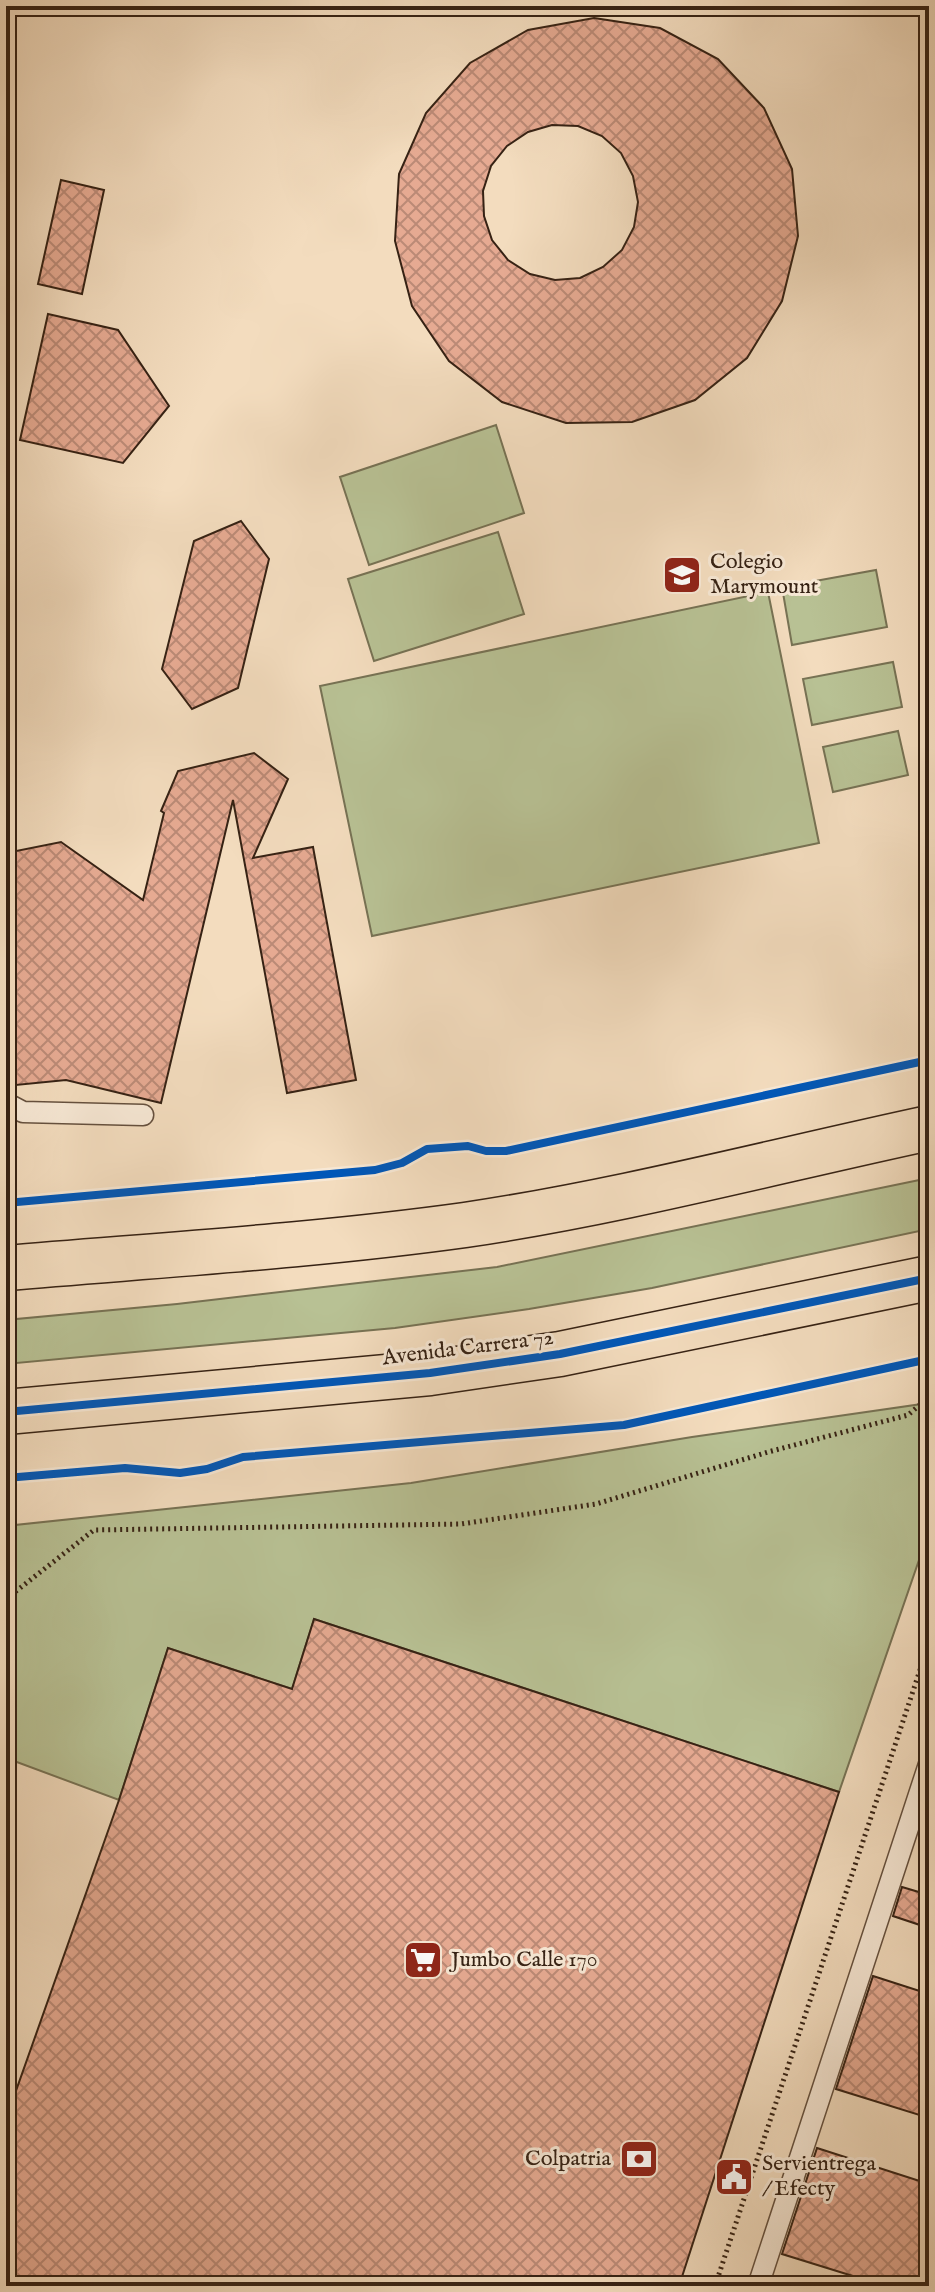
<svg xmlns="http://www.w3.org/2000/svg" width="935" height="2292" font-family="'IM FELL English',serif">
<style>
.green{fill:#b8c194;stroke:#777254;stroke-width:2}
.building{fill:url(#building-cross-hatch);stroke:#362214;stroke-width:2;fill-rule:evenodd}
.lines{fill:none;stroke-linecap:round;stroke-linejoin:round}
.lane-casing{stroke:#65503e;stroke-width:23}
.highway-casing{stroke:#362214;stroke-width:47}
.path{stroke:#362214;stroke-width:5;stroke-dasharray:2 4;stroke-linecap:butt}
.lane{stroke:#f7e8d5;stroke-width:20}
.highway{stroke:#f3dcbe;stroke-width:44}
.cycleway-casing{stroke:#f7e8d5;stroke-width:13}
.cycleway{stroke:#0057b8;stroke-width:8}
.labels{text-anchor:middle;dominant-baseline:central;stroke-width:6;stroke-linejoin:round;paint-order:stroke}
.poi-label{font-size:22px;fill:#362214;stroke:#f7e8d5;text-anchor:start}
.street-label{font-size:22px;fill:#362214;stroke:#f7e8d5}
</style>
<defs>
<pattern id="building-cross-hatch" width="8" height="8" patternUnits="userSpaceOnUse" patternTransform="scale(2)"><rect width="8" height="8" fill="#e6aa92"/><path d="M0 0l8 8M0 8l8-8" fill="none" stroke="#bb8a76"/></pattern>
</defs>
<rect width="100%" height="100%" fill="#f3dcbe"/>
<filter id="stains"><feTurbulence type="fractalNoise" baseFrequency=".0025" numOctaves="4"/><feColorMatrix values="0 0 0 0 .2 0 0 0 0 .09 0 0 0 0 .02 0 0 0 .5 -.17"/></filter>
<radialGradient id="worn" r=".72"><stop offset=".6" stop-color="#630" stop-opacity="0"/><stop offset="1" stop-color="#630" stop-opacity=".3"/></radialGradient>
<!-- green -->
<path class="green" d="M 496,425 L 524,513 L 369,565 L 340,477 Z
M 498,532 L 524,614 L 374,661 L 348,579 Z
M 876,570 L 887,627 L 792,645 L 782,587 Z
M 768,592 L 819,843 L 372,936 L 320,686 Z
M 893,662 L 902,707 L 812,725 L 803,679 Z
M 898,731 L 908,775 L 833,792 L 823,747 Z
M 929,1178 L 929,1229 L 652,1288 L 529,1309 L 395,1328 L 6,1364 L 6,1320 L 177,1304 L 497,1267 Z
M 929,1403 L 929,1531 L 839,1792 L 314,1619 L 292,1689 L 168,1648 L 119,1800 L 6,1758 L 6,1526 L 411,1483 L 692,1437 Z"/>
<!-- building -->
<path class="building" d="M 594,18 L 660,28 L 718,59 L 764,108 L 792,169 L 798,236 L 782,301 L 747,358 L 695,400 L 632,422 L 566,423 L 502,402 L 449,361 L 412,306 L 395,241 L 399,174 L 426,113 L 470,63 L 528,30 ZM 552,125 L 578,126 L 602,136 L 621,153 L 633,176 L 638,202 L 634,227 L 622,250 L 603,267 L 580,278 L 555,280 L 530,274 L 508,260 L 492,240 L 484,216 L 483,191 L 491,166 L 507,146 L 528,132 Z
M 61,180 L 104,190 L 82,294 L 38,284 Z
M 48,314 L 118,330 L 169,406 L 123,463 L 20,440 Z
M 241,521 L 269,559 L 238,688 L 192,709 L 162,669 L 194,541 Z
M 254,753 L 288,779 L 253,858 L 313,847 L 356,1080 L 287,1093 L 233,800 L 161,1103 L 66,1080 L 6,1086 L 6,853 L 61,842 L 143,900 L 164,813 L 161,811 L 178,771 Z
M 314,1619 L 839,1792 L 679,2286 L 6,2286 L 6,2119 L 119,1800 L 168,1648 L 292,1689 Z
M 902,1887 L 929,1895 L 929,1928 L 893,1916 Z
M 873,1976 L 929,1994 L 929,2118 L 836,2089 Z
M 817,2148 L 929,2184 L 929,2286 L 885,2286 L 782,2254 Z"/>
<g class="lines">
<!-- lane casing -->
<g class="lane-casing">
<path id="lane" d="M 6,1103 L 23,1112 L 143,1115
M 758,2286 L 929,1764"/>
</g>
<!-- highway casing -->
<g class="highway-casing">
<path id="highway" d="M 6,1268 C 159,1255 313,1246 465,1225 C 621,1202 775,1161 929,1128
M 6,1412 L 430,1373 L 560,1354 L 929,1278"/>
</g>
<!-- path -->
<path class="path" d="M 6,1599 L 94,1530 L 461,1524 L 596,1504 L 768,1452 L 908,1415 L 929,1397
M 715,2286 L 929,1643"/>
<!-- lane -->
<use href="#lane" class="lane"/>
<!-- highway -->
<use href="#highway" class="highway"/>
<!-- cycleway casing -->
<g class="cycleway-casing">
<path id="cycleway" d="M 6,1203 L 375,1170 L 402,1163 L 427,1149 L 468,1146 L 486,1151 L 506,1151 L 929,1060
M 6,1412 L 430,1373 L 560,1354 L 929,1278
M 6,1478 L 125,1468 L 180,1473 L 207,1469 L 243,1457 L 624,1425 L 929,1359"/>
</g>
<!-- cycleway -->
<use href="#cycleway" class="cycleway"/>
</g>
<!-- icons -->
<defs>
<g id="school-square" transform="scale(2)"><rect x="-9" y="-9" width="18" height="18" rx="4" fill="#8f2418" stroke="#f7e8d5"/><path d="M0-5L7-2L0 1L-7-2ZM-4 1L0 2.5L4 1V4Q0 6-4 4Z" fill="#fff"/></g>
<g id="supermarket-square" transform="scale(2)"><rect x="-9" y="-9" width="18" height="18" rx="4" fill="#8f2418" stroke="#f7e8d5"/><path d="M-6-5.5h2.5l.6 2H6L4.5 2H-2.5L-4.4-4H-6ZM-1.5 3.2a1.3 1.3 0 1 0 .1 0ZM3 3.2a1.3 1.3 0 1 0 .1 0Z" fill="#fff"/></g>
<g id="bank-square" transform="scale(2)"><rect x="-9" y="-9" width="18" height="18" rx="4" fill="#8f2418" stroke="#f7e8d5"/><path d="M-6-4H6V4H-6ZM0-2.3a2.3 2.3 0 1 0 0 4.6a2.3 2.3 0 1 0 0-4.6Z" fill="#fff"/></g>
<g id="civic-square" transform="scale(2)"><rect x="-9" y="-9" width="18" height="18" rx="4" fill="#8f2418" stroke="#f7e8d5"/><path d="M-.6-6.5H3V-4.5H.6V-3L4-1V1h2V6H-6V1h2V-1L-.6-3ZM-1.2 2.5V6h2.4V2.5Z" fill="#fff"/></g>
</defs>
<g fill-rule="evenodd">
<use href="#school-square" x="682" y="575"/>
<use href="#supermarket-square" x="423" y="1960"/>
<use href="#bank-square" x="639" y="2159"/>
<use href="#civic-square" x="734" y="2177"/>
</g>
<g class="labels">
<!-- poi labels -->
<g class="poi-label">
<text x="710" y="562">Colegio<tspan x="710" dy="25">Marymount</tspan></text>
<text x="451" y="1960">Jumbo Calle 170</text>
<text x="611" y="2159" text-anchor="end">Colpatria</text>
<text x="762" y="2164">Servientrega<tspan x="762" dy="25">/ Efecty</tspan></text>
</g>
<!-- street labels -->
<g class="street-label">
<text transform="translate(468 1348) rotate(-7)">Avenida Carrera 72</text>
</g>
</g>
<!-- margin -->
<rect width="935" height="2292" fill="none" stroke="#f3dcbe" stroke-width="32"/>
<rect x="8" y="8" width="919" height="2276" fill="none" stroke="#362214" stroke-width="4"/>
<rect x="16" y="16" width="903" height="2260" fill="none" stroke="#362214" stroke-width="2"/>
<rect width="100%" height="100%" filter="url(#stains)"/>
<rect width="100%" height="100%" fill="url(#worn)"/>
</svg>
